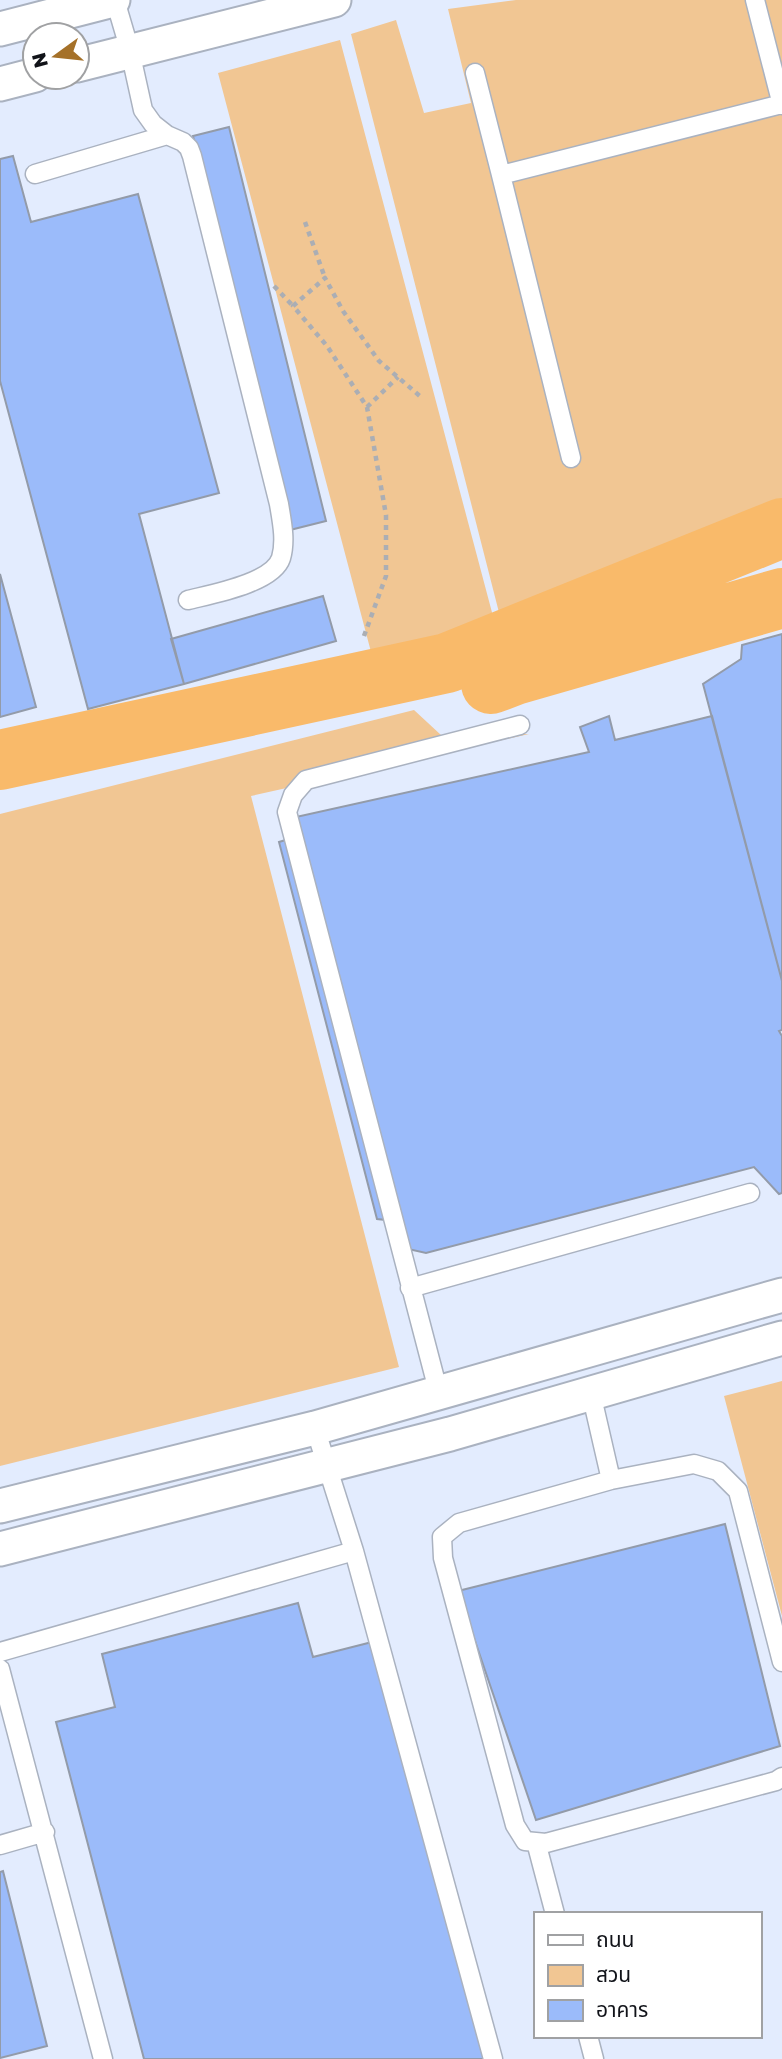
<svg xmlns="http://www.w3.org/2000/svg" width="782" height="2059" font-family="'Golos Text','Noto Sans Thai',sans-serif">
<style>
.built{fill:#e3ecfe;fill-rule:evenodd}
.green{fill:#f1c693}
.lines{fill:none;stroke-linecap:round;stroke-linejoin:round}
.river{stroke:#f9ba6a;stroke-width:60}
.building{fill:#9bbbfa;stroke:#939ba9;stroke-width:2}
.service-casing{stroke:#aab2c0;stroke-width:21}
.minor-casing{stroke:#aab2c0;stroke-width:37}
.path{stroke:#abaeb4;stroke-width:4.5;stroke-dasharray:5 5;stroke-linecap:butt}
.service{stroke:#fff;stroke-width:18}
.minor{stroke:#fff;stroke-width:33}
</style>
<rect width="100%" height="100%" fill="#f5f8fe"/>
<!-- built -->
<path class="built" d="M 0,0 L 782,0 L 782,2059 L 0,2059 ZM 35,35 L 77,35 L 77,77 L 35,77 ZM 535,1914 L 759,1914 L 759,2036 L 535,2036 Z"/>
<!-- green -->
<path class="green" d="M 516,0 L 782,0 L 782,519 L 504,632 L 351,34 L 396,20 L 424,113 L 471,103 L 448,9 Z
M 340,40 L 498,635 L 375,667 L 218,73 Z
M 414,710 L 441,735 L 529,734 L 251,796 L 399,1367 L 0,1466 L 0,814 Z
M 782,1381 L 782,1616 L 724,1396 Z"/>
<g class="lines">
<!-- river -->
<path class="river" d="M 491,684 L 515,675 L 782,598
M 0,760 L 447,663 L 782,528"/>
</g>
<!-- building -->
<path class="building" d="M 229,127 L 326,521 L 290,530 L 193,136 Z
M 13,156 L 31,222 L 138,194 L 219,493 L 139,514 L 184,684 L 88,709 L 0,381 L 0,159 Z
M 0,574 L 36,707 L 0,717 Z
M 323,596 L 336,641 L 184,684 L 171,639 Z
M 782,634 L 782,981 L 703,684 L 741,659 L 742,645 Z
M 609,716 L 615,740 L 712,716 L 782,981 L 782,1030 L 779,1031 L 782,1036 L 782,1193 L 779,1194 L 754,1167 L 426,1253 L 399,1247 L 386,1220 L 377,1219 L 279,842 L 299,836 L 296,817 L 589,752 L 580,727 Z
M 725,1524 L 780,1746 L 536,1820 L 458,1591 Z
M 298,1603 L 313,1657 L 376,1641 L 485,2059 L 144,2059 L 56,1722 L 115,1707 L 102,1654 Z
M 3,1871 L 47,2046 L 0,2058 L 0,1872 Z"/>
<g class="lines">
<!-- service casing -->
<g class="service-casing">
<path id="service" d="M 115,0 L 130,51 L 143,110 L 153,124 L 167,135 L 183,142 L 189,148 L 192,156 L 279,504 C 282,522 286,541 281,558 C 273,583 212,594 188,600
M 755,0 L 782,105
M 475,73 L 501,175
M 35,174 L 167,135
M 571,458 L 501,175 L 782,104
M 410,1288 L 750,1193
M 591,1393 L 611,1480 L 694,1464 L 718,1471 L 738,1491 L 782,1662
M 439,1394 L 287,812 L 293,795 L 306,780 L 520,725
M 315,1428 L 354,1551 L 493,2059
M 611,1480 L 459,1523 L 442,1537 L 443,1558 L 515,1825 L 525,1841 L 546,1843 L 776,1781 L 782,1777
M 0,1652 L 354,1551
M 0,1669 L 103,2059
M 536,1842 L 555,1914
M 0,1845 L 45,1832
M 588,2036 L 594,2059"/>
</g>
<!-- minor casing -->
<g class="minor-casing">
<path id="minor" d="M 0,29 L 113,0
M 77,65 L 334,0
M 0,84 L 35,75
M 0,1506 L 315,1428 L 782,1295
M 0,1549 L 450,1434 L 782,1338"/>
</g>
<!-- path -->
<path class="path" d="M 305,222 L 325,278
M 274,286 L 293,306
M 367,407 L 398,377
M 364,636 L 386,576 L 386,515 L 367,407 L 327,346 L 293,306 L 325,278 L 343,311 L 379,361 L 421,397"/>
<!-- service -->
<use href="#service" class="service"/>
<!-- minor -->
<use href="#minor" class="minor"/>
</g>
<!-- legend -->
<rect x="534" y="1912" width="228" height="126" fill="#ffffff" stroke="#a0a1a3" stroke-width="2"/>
<rect x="548" y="1935" width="35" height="10" fill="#ffffff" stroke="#a0a1a3" stroke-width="2"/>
<text x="596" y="1947" font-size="21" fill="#111319">ถนน</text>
<rect x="548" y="1965" width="35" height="21" fill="#f1c693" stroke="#a0a1a3" stroke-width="2"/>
<text x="596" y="1982" font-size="21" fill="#111319">สวน</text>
<rect x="548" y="2000" width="35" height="21" fill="#9bbbfa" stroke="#a0a1a3" stroke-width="2"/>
<text x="596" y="2017" font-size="21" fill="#111319">อาคาร</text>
<!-- north arrow -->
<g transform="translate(56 56) rotate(255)"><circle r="33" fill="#ffffff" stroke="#a0a1a3" stroke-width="2"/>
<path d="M0-5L12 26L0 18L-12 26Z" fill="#a57129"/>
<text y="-10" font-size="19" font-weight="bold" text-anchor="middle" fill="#111319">N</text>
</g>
</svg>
